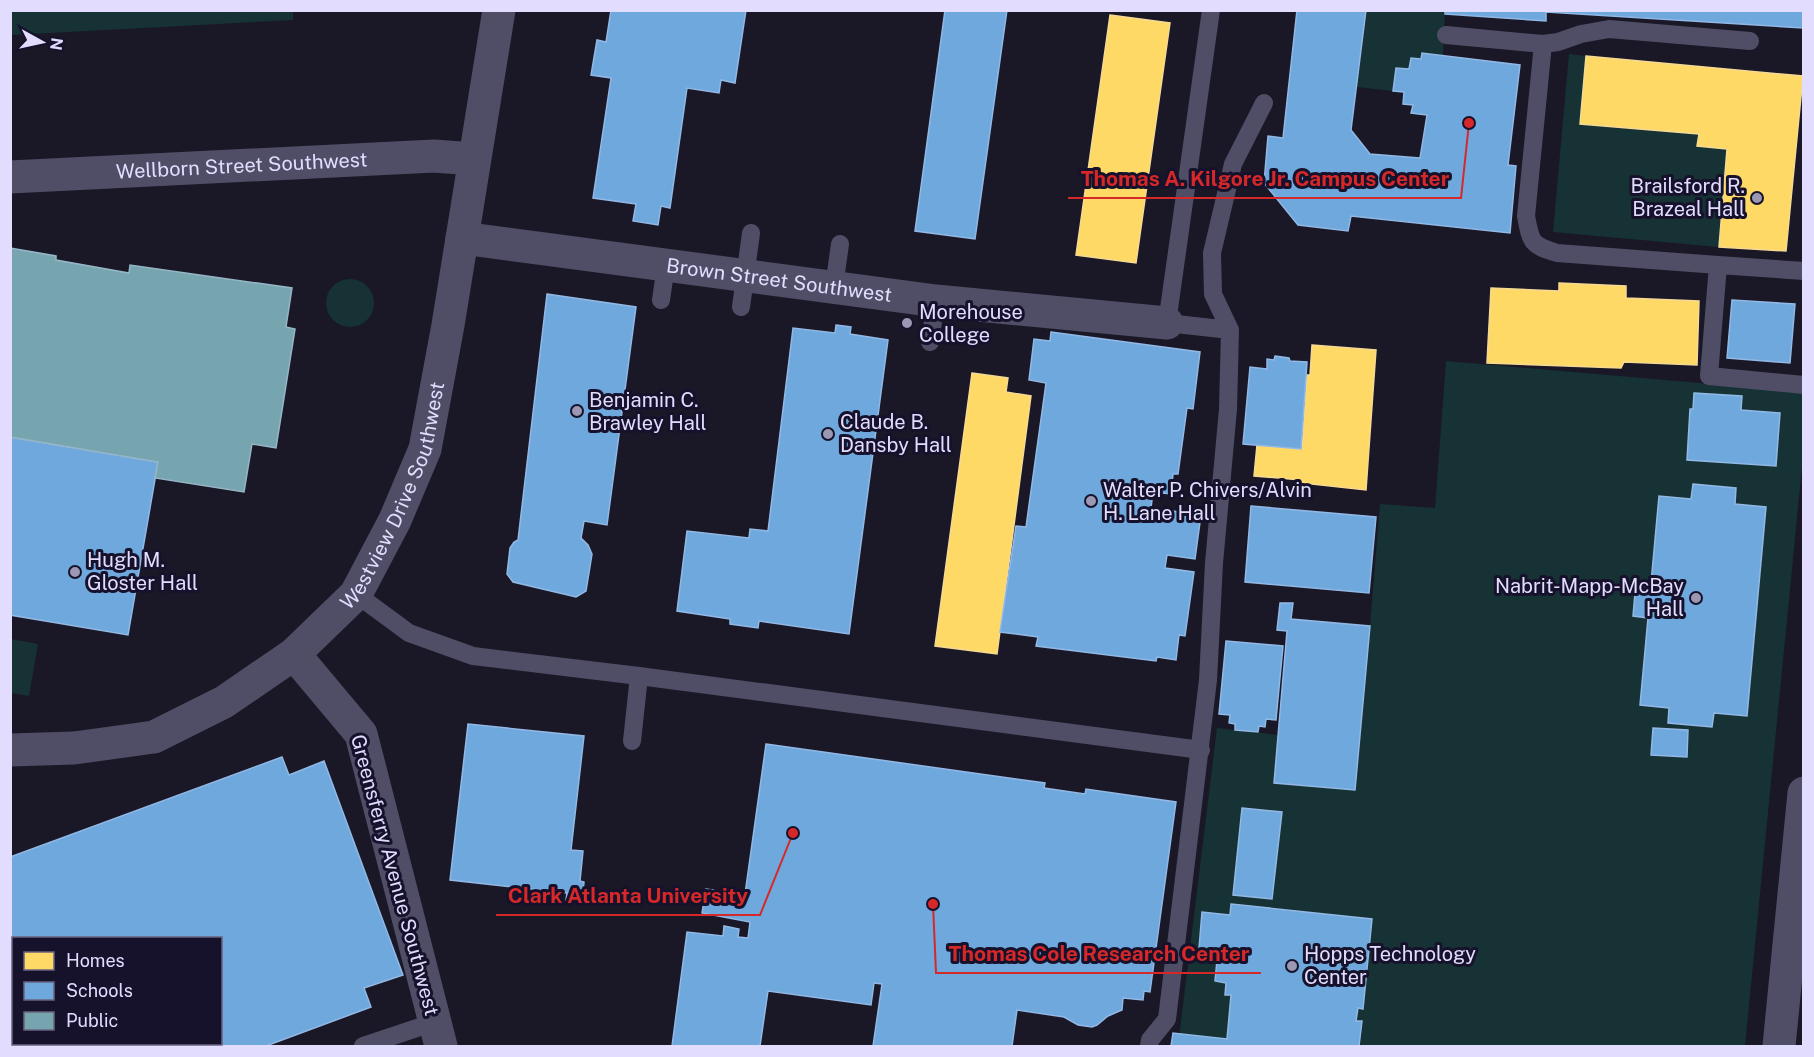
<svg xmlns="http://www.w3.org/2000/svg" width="1814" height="1057" font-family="'Public Sans',sans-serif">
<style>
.green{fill:#163234}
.homes{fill:#ffd966;stroke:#f6da94;stroke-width:1.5}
.schools{fill:#6fa8dc;stroke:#92b8e6;stroke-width:1.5;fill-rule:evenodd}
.public{fill:#76a5af;stroke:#96b6c7;stroke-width:1.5}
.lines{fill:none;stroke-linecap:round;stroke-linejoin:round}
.service{stroke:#4f4e66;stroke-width:18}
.minor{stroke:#4f4e66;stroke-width:33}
.tertiary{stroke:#4f4e66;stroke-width:33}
.poi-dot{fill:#9c98b3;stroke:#17122c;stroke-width:2}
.labels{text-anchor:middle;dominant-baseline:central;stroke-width:6;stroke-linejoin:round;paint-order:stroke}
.street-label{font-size:20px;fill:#e2ddff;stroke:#17122c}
.poi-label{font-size:20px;fill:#e2ddff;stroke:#17122c;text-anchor:start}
.leader{fill:none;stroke:#d62828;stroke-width:2}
.callout-dot{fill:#d62828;stroke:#17122c;stroke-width:2}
.callout-label{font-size:21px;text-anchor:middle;font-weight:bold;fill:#d62828;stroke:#17122c;stroke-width:6;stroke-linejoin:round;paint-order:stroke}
</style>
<rect width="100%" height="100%" fill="#1a1826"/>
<!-- green -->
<path class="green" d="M 11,10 L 293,10 L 293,20 L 11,35 Z
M 1366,11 L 1445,11 L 1443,56 L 1422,53 L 1421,59 L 1411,59 L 1409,69 L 1396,68 L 1393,91 L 1357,87 Z
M 1569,54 L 1586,56 L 1580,124 L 1699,134 L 1698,146 L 1727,149 L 1719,247 L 1553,232 Z
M326 303a24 24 0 1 1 48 0a24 24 0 1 1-48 0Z
M 1446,361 L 1803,392 L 1803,457 L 1745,1046 L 1178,1046 L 1217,728 L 1278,735 L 1274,783 L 1370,626 L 1380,504 L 1435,508 Z
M 11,639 L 38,644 L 29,696 L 11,693 Z"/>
<!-- homes -->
<path class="homes" d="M 1110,15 L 1170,23 L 1136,263 L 1076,255 Z
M 1586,56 L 1803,76 L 1786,251 L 1719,247 L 1727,149 L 1697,146 L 1699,134 L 1580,124 Z
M 1559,283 L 1626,286 L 1626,298 L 1699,301 L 1697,365 L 1624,362 L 1621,368 L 1487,363 L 1491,288 L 1559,291 Z
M 1312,345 L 1376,350 L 1366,490 L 1303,483 L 1301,480 L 1254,476 L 1257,445 L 1302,449 L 1307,375 L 1310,375 Z
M 972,373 L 1008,378 L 1006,392 L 1031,396 L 997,654 L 935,646 Z"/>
<!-- schools -->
<path class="schools" d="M 611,10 L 746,10 L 735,83 L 721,80 L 719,93 L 687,88 L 670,208 L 661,206 L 658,225 L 633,221 L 636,204 L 593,198 L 611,78 L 591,75 L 597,40 L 606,42 Z
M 945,10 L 1007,10 L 975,239 L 915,231 Z
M 1297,10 L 1366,10 L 1351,130 L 1370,154 L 1420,158 L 1427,115 L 1411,113 L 1413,105 L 1403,104 L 1404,92 L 1393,91 L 1396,68 L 1409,69 L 1411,58 L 1421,59 L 1422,53 L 1520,65 L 1508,165 L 1516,166 L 1510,233 L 1351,216 L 1348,231 L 1298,225 L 1264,183 L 1268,136 L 1283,138 Z
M 1445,10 L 1804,10 L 1804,23 L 1803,28 L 1546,12 L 1546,21 L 1445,14 Z
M 547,294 L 636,307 L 607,525 L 584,521 L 581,538 L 588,545 L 592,554 L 586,591 L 576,597 L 513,582 L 507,574 L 510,548 L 514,542 L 518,540 Z
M 1732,300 L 1795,304 L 1790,363 L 1727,358 Z
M 836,325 L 851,327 L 850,334 L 888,340 L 849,634 L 759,621 L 758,628 L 730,624 L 730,619 L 677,611 L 687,531 L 749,538 L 750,529 L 768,531 L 793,328 L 835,333 Z
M 1051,332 L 1200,352 L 1193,409 L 1187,408 L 1178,474 L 1173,474 L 1171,494 L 1153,492 L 1151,508 L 1201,515 L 1195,559 L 1167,555 L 1165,568 L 1194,572 L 1185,636 L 1179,635 L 1176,660 L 1157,657 L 1156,661 L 1036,646 L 1038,637 L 1000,632 L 1016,526 L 1026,527 L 1046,383 L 1029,380 L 1034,339 L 1050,341 Z
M 1275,356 L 1289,358 L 1290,361 L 1307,362 L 1301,449 L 1243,444 L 1250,367 L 1267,369 L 1267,359 L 1274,360 Z
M 1694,393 L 1742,396 L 1741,410 L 1780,413 L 1776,466 L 1687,460 L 1690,409 L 1693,409 Z
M 10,437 L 158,462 L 128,635 L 10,615 Z
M 1693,484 L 1736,488 L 1735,504 L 1766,507 L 1747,716 L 1714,713 L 1712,727 L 1668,723 L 1669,708 L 1640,705 L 1648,618 L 1633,616 L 1636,582 L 1651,583 L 1659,496 L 1691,499 Z
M 1251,506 L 1376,517 L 1369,593 L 1245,582 Z
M 1280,603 L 1293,603 L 1291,619 L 1370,626 L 1355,790 L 1274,783 L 1287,631 L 1277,630 Z
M 1226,641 L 1283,646 L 1276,720 L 1266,719 L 1265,727 L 1259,726 L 1258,732 L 1235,730 L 1235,724 L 1229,723 L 1230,715 L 1219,714 Z
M 468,724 L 584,736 L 571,850 L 583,851 L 580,881 L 584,882 L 582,902 L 566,900 L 567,893 L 450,880 Z
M 1653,728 L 1688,730 L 1687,757 L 1651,755 Z
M 766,744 L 1045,783 L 1044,788 L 1085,794 L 1086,789 L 1176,802 L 1150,992 L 1144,991 L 1143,1000 L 1123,998 L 1122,1010 L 1108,1016 L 1097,1025 L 1092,1027 L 1078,1025 L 1064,1017 L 1017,1010 L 1012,1046 L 873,1046 L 882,984 L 874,983 L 871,1005 L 768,991 L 760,1046 L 672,1046 L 687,932 L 723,936 L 724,926 L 739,929 L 738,937 L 748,938 L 750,922 L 702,913 L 706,889 L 745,894 Z
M 282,757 L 289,775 L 324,761 L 403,975 L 364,988 L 371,1007 L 266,1046 L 10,1046 L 10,857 ZM 14,938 L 220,938 L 220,1044 L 14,1044 Z
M 1242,808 L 1282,812 L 1272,899 L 1233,895 Z
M 1231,904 L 1372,919 L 1363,1009 L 1358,1008 L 1356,1021 L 1362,1021 L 1359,1046 L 1171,1046 L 1173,1033 L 1227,1039 L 1231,995 L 1225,995 L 1226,983 L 1215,981 L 1218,950 L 1199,948 L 1202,912 L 1230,915 Z"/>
<!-- public -->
<path class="public" d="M 10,248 L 56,256 L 56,260 L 129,273 L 130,265 L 292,288 L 286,327 L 295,329 L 276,448 L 252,444 L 244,492 L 155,478 L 158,462 L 10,437 Z"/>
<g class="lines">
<!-- service -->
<path class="service" d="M 1446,35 L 1543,44 L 1526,216 C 1531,243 1531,245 1557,253 L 1718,265
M 1543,44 L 1558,42 L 1581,34 L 1609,29 L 1750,41
M 1804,271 L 1718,265 L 1709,376 L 1804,385
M 834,287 L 840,244
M 661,300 L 666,265
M 741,307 L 751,233
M 1230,330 L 1213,294 L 1212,253 L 1233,164 L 1264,103
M 930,342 L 936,301
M 356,594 L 409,633 L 473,656 L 639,676 L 1201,750
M 632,741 L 639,676
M 363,1046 L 435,1022
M 1149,1046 L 1150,1040 L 1167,1019 L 1208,680 L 1214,563 L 1228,409 L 1230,330 L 1167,323 L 1211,10"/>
<!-- minor -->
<g class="minor">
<path id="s1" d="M 10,177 L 434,156 L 474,159"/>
<path id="s2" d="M 462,238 L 936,301 L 1167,323"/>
<path d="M 294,654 L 361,734 L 441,1046"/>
<path id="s3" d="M 10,750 L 74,748 L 154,737 L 224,702 L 294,654 L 356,594 L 395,520 L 425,449 L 448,325 L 499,10"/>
</g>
<!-- tertiary -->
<path class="tertiary" d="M 1779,1046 L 1804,793"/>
</g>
<!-- markers -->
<g class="poi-dot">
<circle cx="1757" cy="198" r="6"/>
<circle cx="907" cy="323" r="6"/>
<circle cx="577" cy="411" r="6"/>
<circle cx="828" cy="434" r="6"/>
<circle cx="1091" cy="501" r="6"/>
<circle cx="75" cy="572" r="6"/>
<circle cx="1696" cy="598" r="6"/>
<circle cx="1292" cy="966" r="6"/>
</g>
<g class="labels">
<!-- street labels -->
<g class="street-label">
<text stroke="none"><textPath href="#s1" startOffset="232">Wellborn Street Southwest</textPath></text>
<text stroke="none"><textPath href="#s2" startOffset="320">Brown Street Southwest</textPath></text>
<text stroke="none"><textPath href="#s3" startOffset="500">Westview Drive Southwest</textPath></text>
<text transform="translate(395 875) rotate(75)">Greensferry Avenue Southwest</text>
</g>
<!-- poi labels -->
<g class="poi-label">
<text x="1745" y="186" text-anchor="end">Brailsford R.<tspan x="1745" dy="23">Brazeal Hall</tspan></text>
<text x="919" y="312">Morehouse<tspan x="919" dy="23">College</tspan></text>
<text x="589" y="400">Benjamin C.<tspan x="589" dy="23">Brawley Hall</tspan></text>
<text x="840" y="422">Claude B.<tspan x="840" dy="23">Dansby Hall</tspan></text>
<text x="1103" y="490">Walter P. Chivers/Alvin<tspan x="1103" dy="23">H. Lane Hall</tspan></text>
<text x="87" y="560">Hugh M.<tspan x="87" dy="23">Gloster Hall</tspan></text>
<text x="1684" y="586" text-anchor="end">Nabrit-Mapp-McBay<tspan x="1684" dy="23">Hall</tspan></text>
<text x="1304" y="954">Hopps Technology<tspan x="1304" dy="23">Center</tspan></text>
</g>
</g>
<!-- callouts -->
<path class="leader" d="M1469 123L1461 198H1068M793 833L760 915H496M933 904L936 973H1261"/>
<g class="callout-dot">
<circle cx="1469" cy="123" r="6"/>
<circle cx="793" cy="833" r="6"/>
<circle cx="933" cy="904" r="6"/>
</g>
<g class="callout-label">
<text x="1265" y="186">Thomas A. Kilgore Jr. Campus Center</text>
<text x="628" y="903">Clark Atlanta University</text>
<text x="1099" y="961">Thomas Cole Research Center</text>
</g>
<!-- border -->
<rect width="1814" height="1057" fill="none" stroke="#e2ddff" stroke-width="24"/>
<!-- legend -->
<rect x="12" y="937" width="210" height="108" fill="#17122c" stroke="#686380" stroke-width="1.5"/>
<rect x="24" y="952" width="30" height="18" fill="#ffd966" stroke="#686380" stroke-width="1.5"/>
<text x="66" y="967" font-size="18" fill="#e2ddff">Homes</text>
<rect x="24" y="982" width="30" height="18" fill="#6fa8dc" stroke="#686380" stroke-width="1.5"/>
<text x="66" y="997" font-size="18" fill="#e2ddff">Schools</text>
<rect x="24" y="1012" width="30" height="18" fill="#76a5af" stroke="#686380" stroke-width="1.5"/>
<text x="66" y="1027" font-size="18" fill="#e2ddff">Public</text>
<!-- north arrow -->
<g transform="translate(42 42) rotate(98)" stroke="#17122c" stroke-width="4.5" paint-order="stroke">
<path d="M0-4.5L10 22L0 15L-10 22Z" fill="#e2ddff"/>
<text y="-9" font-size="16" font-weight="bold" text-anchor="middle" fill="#e2ddff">N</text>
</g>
</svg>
